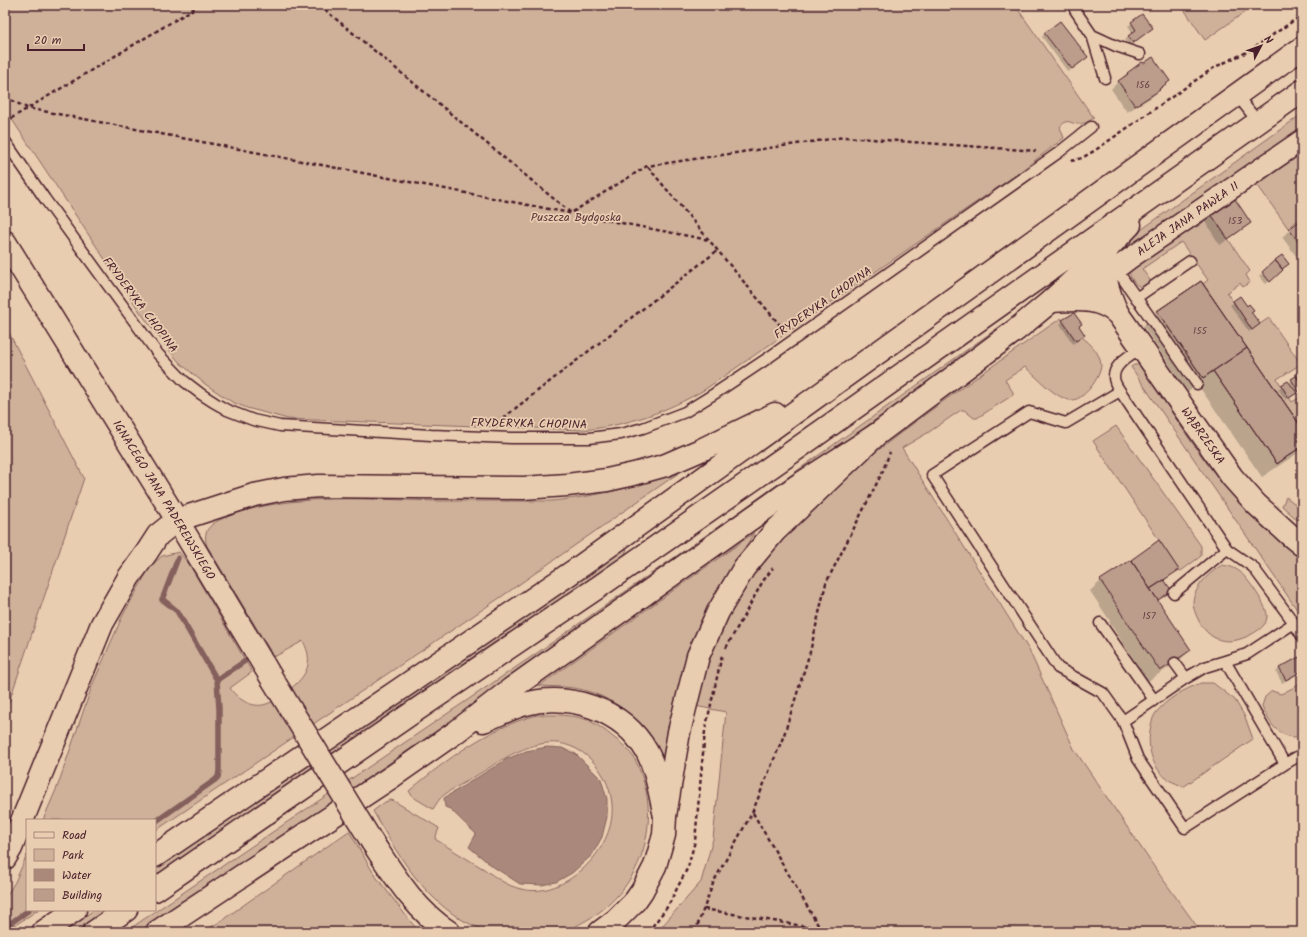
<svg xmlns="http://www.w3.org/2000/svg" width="1307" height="937" font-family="Kalam,sans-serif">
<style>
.green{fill:#cfb19a;stroke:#8c6862}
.water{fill:#aa897b;stroke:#845f5b}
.shadow{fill:#0003}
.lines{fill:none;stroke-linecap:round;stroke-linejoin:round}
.stream{stroke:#845f5b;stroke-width:5.5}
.building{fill:#bc9c8b;stroke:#4a1f2b}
.service-casing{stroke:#4a1f2b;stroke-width:13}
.minor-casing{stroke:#4a1f2b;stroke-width:23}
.tertiary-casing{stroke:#4a1f2b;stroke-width:25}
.primary-casing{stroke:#4a1f2b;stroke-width:25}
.path{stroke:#4a1f2b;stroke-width:2.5;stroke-dasharray:4 3;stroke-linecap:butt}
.service{stroke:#e9cdb0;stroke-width:10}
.minor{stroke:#e9cdb0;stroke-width:20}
.tertiary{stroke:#e9cdb0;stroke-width:22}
.primary{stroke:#e9cdb0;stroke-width:22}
.tertiary-bridge-casing{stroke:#4a1f2b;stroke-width:25;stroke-linecap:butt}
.tertiary-bridge{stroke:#e9cdb0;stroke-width:22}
.labels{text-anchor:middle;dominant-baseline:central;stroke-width:3.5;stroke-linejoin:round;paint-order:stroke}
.number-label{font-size:10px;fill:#663e43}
.park-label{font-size:12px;fill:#5e353c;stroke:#e9cdb0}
.street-label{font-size:12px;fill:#4a1f2b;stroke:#e9cdb0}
</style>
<rect width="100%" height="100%" fill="#e9cdb0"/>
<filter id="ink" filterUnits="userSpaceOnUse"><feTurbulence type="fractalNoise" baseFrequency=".025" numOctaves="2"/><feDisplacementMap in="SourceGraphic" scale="8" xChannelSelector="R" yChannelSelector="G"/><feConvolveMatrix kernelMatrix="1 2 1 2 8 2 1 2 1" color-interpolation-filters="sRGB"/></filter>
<g filter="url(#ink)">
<!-- green -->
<path class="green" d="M 5,5 L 1015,5 L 1094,118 C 1089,121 1085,124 1078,124 C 1070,124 1068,117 1060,127 L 1064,138 L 1017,174 L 704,390 C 666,412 628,425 584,430 L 288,419 L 247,408 L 232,402 L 205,384 L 180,363 L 168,349 L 140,312 L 5,109 Z
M 1181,5 L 1255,5 L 1205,40 Z
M 1302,114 L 1302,134 L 1120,255 L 1122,247 L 1134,235 Z
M 1302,149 L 1302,217 L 1288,228 L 1256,183 Z
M 1230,198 L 1235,199 L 1211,214 L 1250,271 L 1246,275 L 1250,282 L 1243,287 L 1240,283 L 1227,293 L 1252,329 L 1269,318 L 1301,364 L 1277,379 L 1292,402 L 1299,398 L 1302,402 L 1301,427 L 1203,284 L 1208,280 L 1181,242 L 1142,269 L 1152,283 C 1150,284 1148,286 1145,287 C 1137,289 1130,278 1129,271 L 1192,224 L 1197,227 L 1206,220 L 1205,217 Z
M 1027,307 L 1000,331 L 494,692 L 141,932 L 125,932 L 531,657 L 701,539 Z
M 1061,318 L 1076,341 L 1082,337 C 1091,344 1100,353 1101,365 C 1101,377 1083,402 1070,400 C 1055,398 1037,377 1025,367 L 1005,380 L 1013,392 L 1013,395 L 977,418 L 974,418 L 964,410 L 961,410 L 929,432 L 902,448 L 1029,650 L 1074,749 L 1157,871 L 1201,932 L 657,932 L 701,882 L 713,839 L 726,712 L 695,706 C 709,653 732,601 766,557 C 780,539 798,524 814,508 C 827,496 838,483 851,472 C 918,417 990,368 1061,318 Z
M 5,325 L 84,478 L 5,714 Z
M 1134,365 L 1138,365 L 1143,368 C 1168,406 1192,446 1221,481 C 1245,511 1272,536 1302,559 L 1302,617 L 1131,367 Z
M 1116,426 L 1201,546 L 1201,556 L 1181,571 L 1179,570 L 1093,441 Z
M 678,471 L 679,473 L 677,474 L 501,597 L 155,831 L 155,820 L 43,820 L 58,785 L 92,686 L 122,617 L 150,567 L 162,556 L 179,552 L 189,564 L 252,672 L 230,688 C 238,700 254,710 269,703 C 275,701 280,696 285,693 C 304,679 316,665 303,641 L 274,657 L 207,546 C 200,525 219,520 234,514 C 301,492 373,500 442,501 C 479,501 515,501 552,501 C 598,496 634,488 678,471 Z
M 1286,497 L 1302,509 L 1302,524 L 1282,506 Z
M 754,533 L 729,574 L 665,762 C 648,725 619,698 579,689 C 566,686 552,687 539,686 Z
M 624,549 L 627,549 L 625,554 L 620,559 L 155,878 L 155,868 L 392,708 L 620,550 Z
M 1222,565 C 1229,566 1233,567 1239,571 C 1247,577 1269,608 1267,617 C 1266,626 1259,630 1252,634 C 1228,647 1208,642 1197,617 C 1194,610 1191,602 1195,594 C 1200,581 1211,572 1222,565 Z
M 1201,683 L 1213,683 L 1235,700 L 1245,717 L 1253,739 L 1183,787 C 1179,784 1174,783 1169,780 C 1153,770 1147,749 1150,731 C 1151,725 1152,719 1155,714 C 1166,699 1185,689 1201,683 Z
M 1302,683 L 1302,733 L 1295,737 C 1276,736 1269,722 1262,706 L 1265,697 L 1272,691 L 1281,694 Z
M 537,715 C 554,715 574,714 590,721 C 598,725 606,731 613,737 C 620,742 627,748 632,755 C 638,763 641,774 644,783 C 659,836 635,893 587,920 C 578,925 570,930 560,932 C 550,933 539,932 529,932 C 518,932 504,934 493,932 C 436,920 399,858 373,811 L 385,802 L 391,800 L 394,801 L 439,828 L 435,839 C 451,849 467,859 484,869 C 495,877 507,886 521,889 C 560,899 604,859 611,822 C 618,787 594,748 558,743 C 537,741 515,752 498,762 C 486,770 474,777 462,784 C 456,787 449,791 444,795 C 439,798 436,805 433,809 L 413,797 L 409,791 C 447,759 488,728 537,715 Z
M 349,831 L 374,874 L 410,921 L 420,932 L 202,932 L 218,923 Z
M 27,855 L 27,910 L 38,910 L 5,932 L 5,898 L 15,882 Z
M 94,910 L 107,910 L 75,932 L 62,932 Z"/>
<!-- water -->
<path class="water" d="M 547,747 L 562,748 L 576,754 L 601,779 L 607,799 L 607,817 L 602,837 L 592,855 L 572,873 L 556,882 L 542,885 L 520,884 L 492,866 L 469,847 L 476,834 L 450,809 L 445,807 L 444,798 L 507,759 L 526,751 Z"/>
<!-- shadow -->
<path class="shadow" d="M 1142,15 L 1152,28 L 1130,46 L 1125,40 L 1133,33 L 1128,26 Z
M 1045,33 L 1087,57 L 1068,72 L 1042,37 Z
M 1127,73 L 1169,81 L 1152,97 L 1127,112 L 1111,89 Z
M 1212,215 L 1249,223 L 1242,230 L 1220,245 L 1205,222 Z
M 1302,220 L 1302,252 L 1296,256 L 1282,237 Z
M 1282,256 L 1288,264 L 1266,284 L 1259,276 Z
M 1200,282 L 1302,430 L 1302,447 L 1295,455 L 1262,477 L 1198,385 L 1188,392 L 1143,326 L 1157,312 Z
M 1240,298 L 1255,328 L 1249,332 L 1230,305 Z
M 1063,321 L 1078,326 L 1084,335 L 1073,344 L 1060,324 Z
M 1302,371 L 1302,390 L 1286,400 L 1278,389 L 1282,386 L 1289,383 Z
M 1177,570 L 1164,581 L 1167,594 L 1157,601 L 1190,650 L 1179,661 L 1148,681 L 1109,622 L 1110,621 L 1090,591 L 1101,581 Z
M 1299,658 L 1302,664 L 1302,672 L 1282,683 L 1276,672 L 1279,669 Z"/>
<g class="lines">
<!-- stream -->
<path class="stream" d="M 162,600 L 178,558
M 217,680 L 245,661
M 155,822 L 215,780 L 218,777 L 219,771 L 219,709 L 217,680 L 177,611 L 162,599
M 5,927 L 29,910"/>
</g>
<!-- building -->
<path class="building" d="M 1142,14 L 1153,28 L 1133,43 L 1128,36 L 1136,30 L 1131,22 Z
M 1060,21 L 1088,57 L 1072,69 L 1044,33 Z
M 1153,57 L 1170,81 L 1159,89 L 1160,90 L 1135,106 L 1118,81 L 1128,74 L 1127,73 L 1142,62 L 1144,63 Z
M 1235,199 L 1251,223 L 1228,239 L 1211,214 Z
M 1302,219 L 1302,247 L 1289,229 Z
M 1282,255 L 1289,264 L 1282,269 L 1275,260 Z
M 1275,260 L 1283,270 L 1270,282 L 1262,272 Z
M 1201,281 L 1302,428 L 1302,446 L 1277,464 L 1213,371 L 1203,378 L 1157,311 Z
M 1201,281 L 1247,348 L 1203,378 L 1157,311 Z
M 1240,296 L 1247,306 L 1249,304 L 1254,310 L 1251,312 L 1260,324 L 1252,330 L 1233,301 Z
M 1074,313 L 1082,324 L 1079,326 L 1085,335 L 1076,341 L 1062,320 Z
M 1247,348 L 1302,428 L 1302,446 L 1277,464 L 1213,371 Z
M 1302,370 L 1302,384 L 1295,374 Z
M 1296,376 L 1302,384 L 1302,390 L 1299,392 L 1291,379 Z
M 1288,381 L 1297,393 L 1289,398 L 1281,385 Z
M 1159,540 L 1179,570 L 1150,589 L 1131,560 Z
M 1131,560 L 1191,650 L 1160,671 L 1119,610 L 1120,610 L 1100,580 Z
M 1164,580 L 1172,591 L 1158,600 L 1150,589 Z
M 1299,657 L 1302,662 L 1302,671 L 1286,680 L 1279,668 Z"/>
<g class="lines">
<!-- service casing -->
<g class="service-casing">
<path id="service" d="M 1075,10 L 1092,35 L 1116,46 L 1140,54
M 1092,35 L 1105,78
M 1236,94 L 1258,122
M 5,141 L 45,199 L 158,354 L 184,381 L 201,394 L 215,403 L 227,410 L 253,420 L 280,426 L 431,435 L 512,438 L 589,438 L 621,434 L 643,428 L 685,412 L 714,394 L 765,360 L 1058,153 L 1091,127
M 1116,269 L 1197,384
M 1136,298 L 1190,261
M 1120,391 L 1227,549 L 1253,567 L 1294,623
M 1174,593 L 1227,549
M 1100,623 L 1154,700 L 1123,721 L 1103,693 L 1058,668 L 932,475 L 1029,412 L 1066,423 L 1120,391 C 1118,388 1116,385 1115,382 C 1109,366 1131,355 1142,347
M 1225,661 L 1247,654 L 1294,623 L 1302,636
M 1154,700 L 1186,678 L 1175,663
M 1123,721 L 1138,759 L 1185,828 L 1285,764 L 1225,661 L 1205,667 L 1186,678
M 1285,764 L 1302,754"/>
</g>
<!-- minor casing -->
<g class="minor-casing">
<g id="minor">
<path id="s1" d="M 1075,300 L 1129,259 L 1302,140"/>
</g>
</g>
<!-- tertiary casing -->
<g class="tertiary-casing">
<g id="tertiary">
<path id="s2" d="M 5,242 L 177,520 L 271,677"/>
<path d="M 1107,249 C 1101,272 1108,293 1118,314"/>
<path id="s3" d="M 1051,301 C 1076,300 1098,296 1118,314 L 1232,477 L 1256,504 L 1291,536 L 1302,545"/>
<path d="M 372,842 C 394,875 415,910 449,932"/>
<path d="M 600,932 L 616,920 L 635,901 L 642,891 L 655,866 L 664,835 L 665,816 L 679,732 L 698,656 L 718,612 L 744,568 L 775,531 L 876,435 L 1016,330 L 1051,301 L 1107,249"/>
</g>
</g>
<!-- primary casing -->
<g class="primary-casing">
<path id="primary" d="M 1107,249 L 1130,225
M 483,721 C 496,716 509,709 522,705 C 568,691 623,709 647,752 C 657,770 660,796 665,816
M 155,856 L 581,566 L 1302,48
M 5,858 L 11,848 L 102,624 L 129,577 L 147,552 L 158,535 L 177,520 L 254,495 L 284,489 L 319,486 L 523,488 L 567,485 L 607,480 L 634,474 L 666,465 L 703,449 L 775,414
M 155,890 L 409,715 L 600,586 L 788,455 L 1302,91
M 43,932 L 75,910
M 94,932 L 126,910
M 157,932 L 393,776 L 456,732 L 511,689 L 797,486 L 876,435"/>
</g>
<!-- path -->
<path class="path" d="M 319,5 L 571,213 L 647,166 L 844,137 L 1036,151
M 5,97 L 27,108 L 709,240
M 5,122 L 200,5
M 1071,161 L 1082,158 L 1094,151 L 1215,67 L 1249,51 L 1302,15
M 648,167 L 784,330
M 498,422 L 718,250
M 726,648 L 763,581 L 773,568
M 753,813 L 822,932
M 704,909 L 820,929
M 648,932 L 668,906 L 688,867 L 695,841 L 705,731 L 722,655
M 695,932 L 714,881 L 752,813 L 784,735 L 810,652 L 826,583 L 882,473 L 890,452"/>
<!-- service -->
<use href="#service" class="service"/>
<!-- minor -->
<use href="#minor" class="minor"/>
<!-- tertiary -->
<use href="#tertiary" class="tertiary"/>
<!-- primary -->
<use href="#primary" class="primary"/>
<!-- tertiary-bridge casing -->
<g class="tertiary-bridge-casing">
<path id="tertiary-bridge" d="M 271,677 L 372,842"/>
</g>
<!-- tertiary-bridge -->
<use href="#tertiary-bridge" class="tertiary-bridge"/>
</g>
</g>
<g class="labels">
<!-- number labels -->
<g class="number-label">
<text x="1143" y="85">156</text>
<text x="1235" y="221">153</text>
<text x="1200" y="331">155</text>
<text x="1149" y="616">157</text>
</g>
<!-- park labels -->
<g class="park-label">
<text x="576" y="217">Puszcza Bydgoska</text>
</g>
<!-- street labels -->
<g class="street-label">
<text stroke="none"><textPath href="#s1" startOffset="139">ALEJA JANA PAWŁA II</textPath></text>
<text transform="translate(823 303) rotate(-35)">FRYDERYKA CHOPINA</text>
<text transform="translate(140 305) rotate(53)">FRYDERYKA CHOPINA</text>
<text transform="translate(529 424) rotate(1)">FRYDERYKA CHOPINA</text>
<text stroke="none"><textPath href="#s3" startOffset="219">WĄBRZESKA</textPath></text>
<text stroke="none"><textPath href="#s2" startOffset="303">IGNACEGO JANA PADEREWSKIEGO</textPath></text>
</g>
</g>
<!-- margin -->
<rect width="1307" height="937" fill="none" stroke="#e9cdb0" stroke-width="20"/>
<rect x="10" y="10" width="1287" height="917" fill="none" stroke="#4a1f2b" stroke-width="1.5" filter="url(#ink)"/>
<!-- legend -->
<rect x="26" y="819" width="130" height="92" fill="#e9cdb0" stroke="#a9877b"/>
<rect x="34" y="832" width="20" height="6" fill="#e9cdb0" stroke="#a9877b"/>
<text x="62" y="839" font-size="12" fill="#4a1f2b">Road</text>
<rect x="34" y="849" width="20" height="12" fill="#cfb19a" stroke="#a9877b"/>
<text x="62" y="859" font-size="12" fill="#4a1f2b">Park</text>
<rect x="34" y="869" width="20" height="12" fill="#aa897b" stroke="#a9877b"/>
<text x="62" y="879" font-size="12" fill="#4a1f2b">Water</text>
<rect x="34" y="889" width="20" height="12" fill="#bc9c8b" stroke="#a9877b"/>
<text x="62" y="899" font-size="12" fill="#4a1f2b">Building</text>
<!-- north arrow -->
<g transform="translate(1261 46) rotate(49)" stroke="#e9cdb0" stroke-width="3" paint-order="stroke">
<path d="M0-3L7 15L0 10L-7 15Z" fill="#4a1f2b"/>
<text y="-6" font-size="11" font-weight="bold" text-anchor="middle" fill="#4a1f2b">N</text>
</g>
<!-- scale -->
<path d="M28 44v6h56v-6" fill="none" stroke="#4a1f2b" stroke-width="2"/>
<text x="34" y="44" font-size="12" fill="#4a1f2b" stroke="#e9cdb0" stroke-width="3" paint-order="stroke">20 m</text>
</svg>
